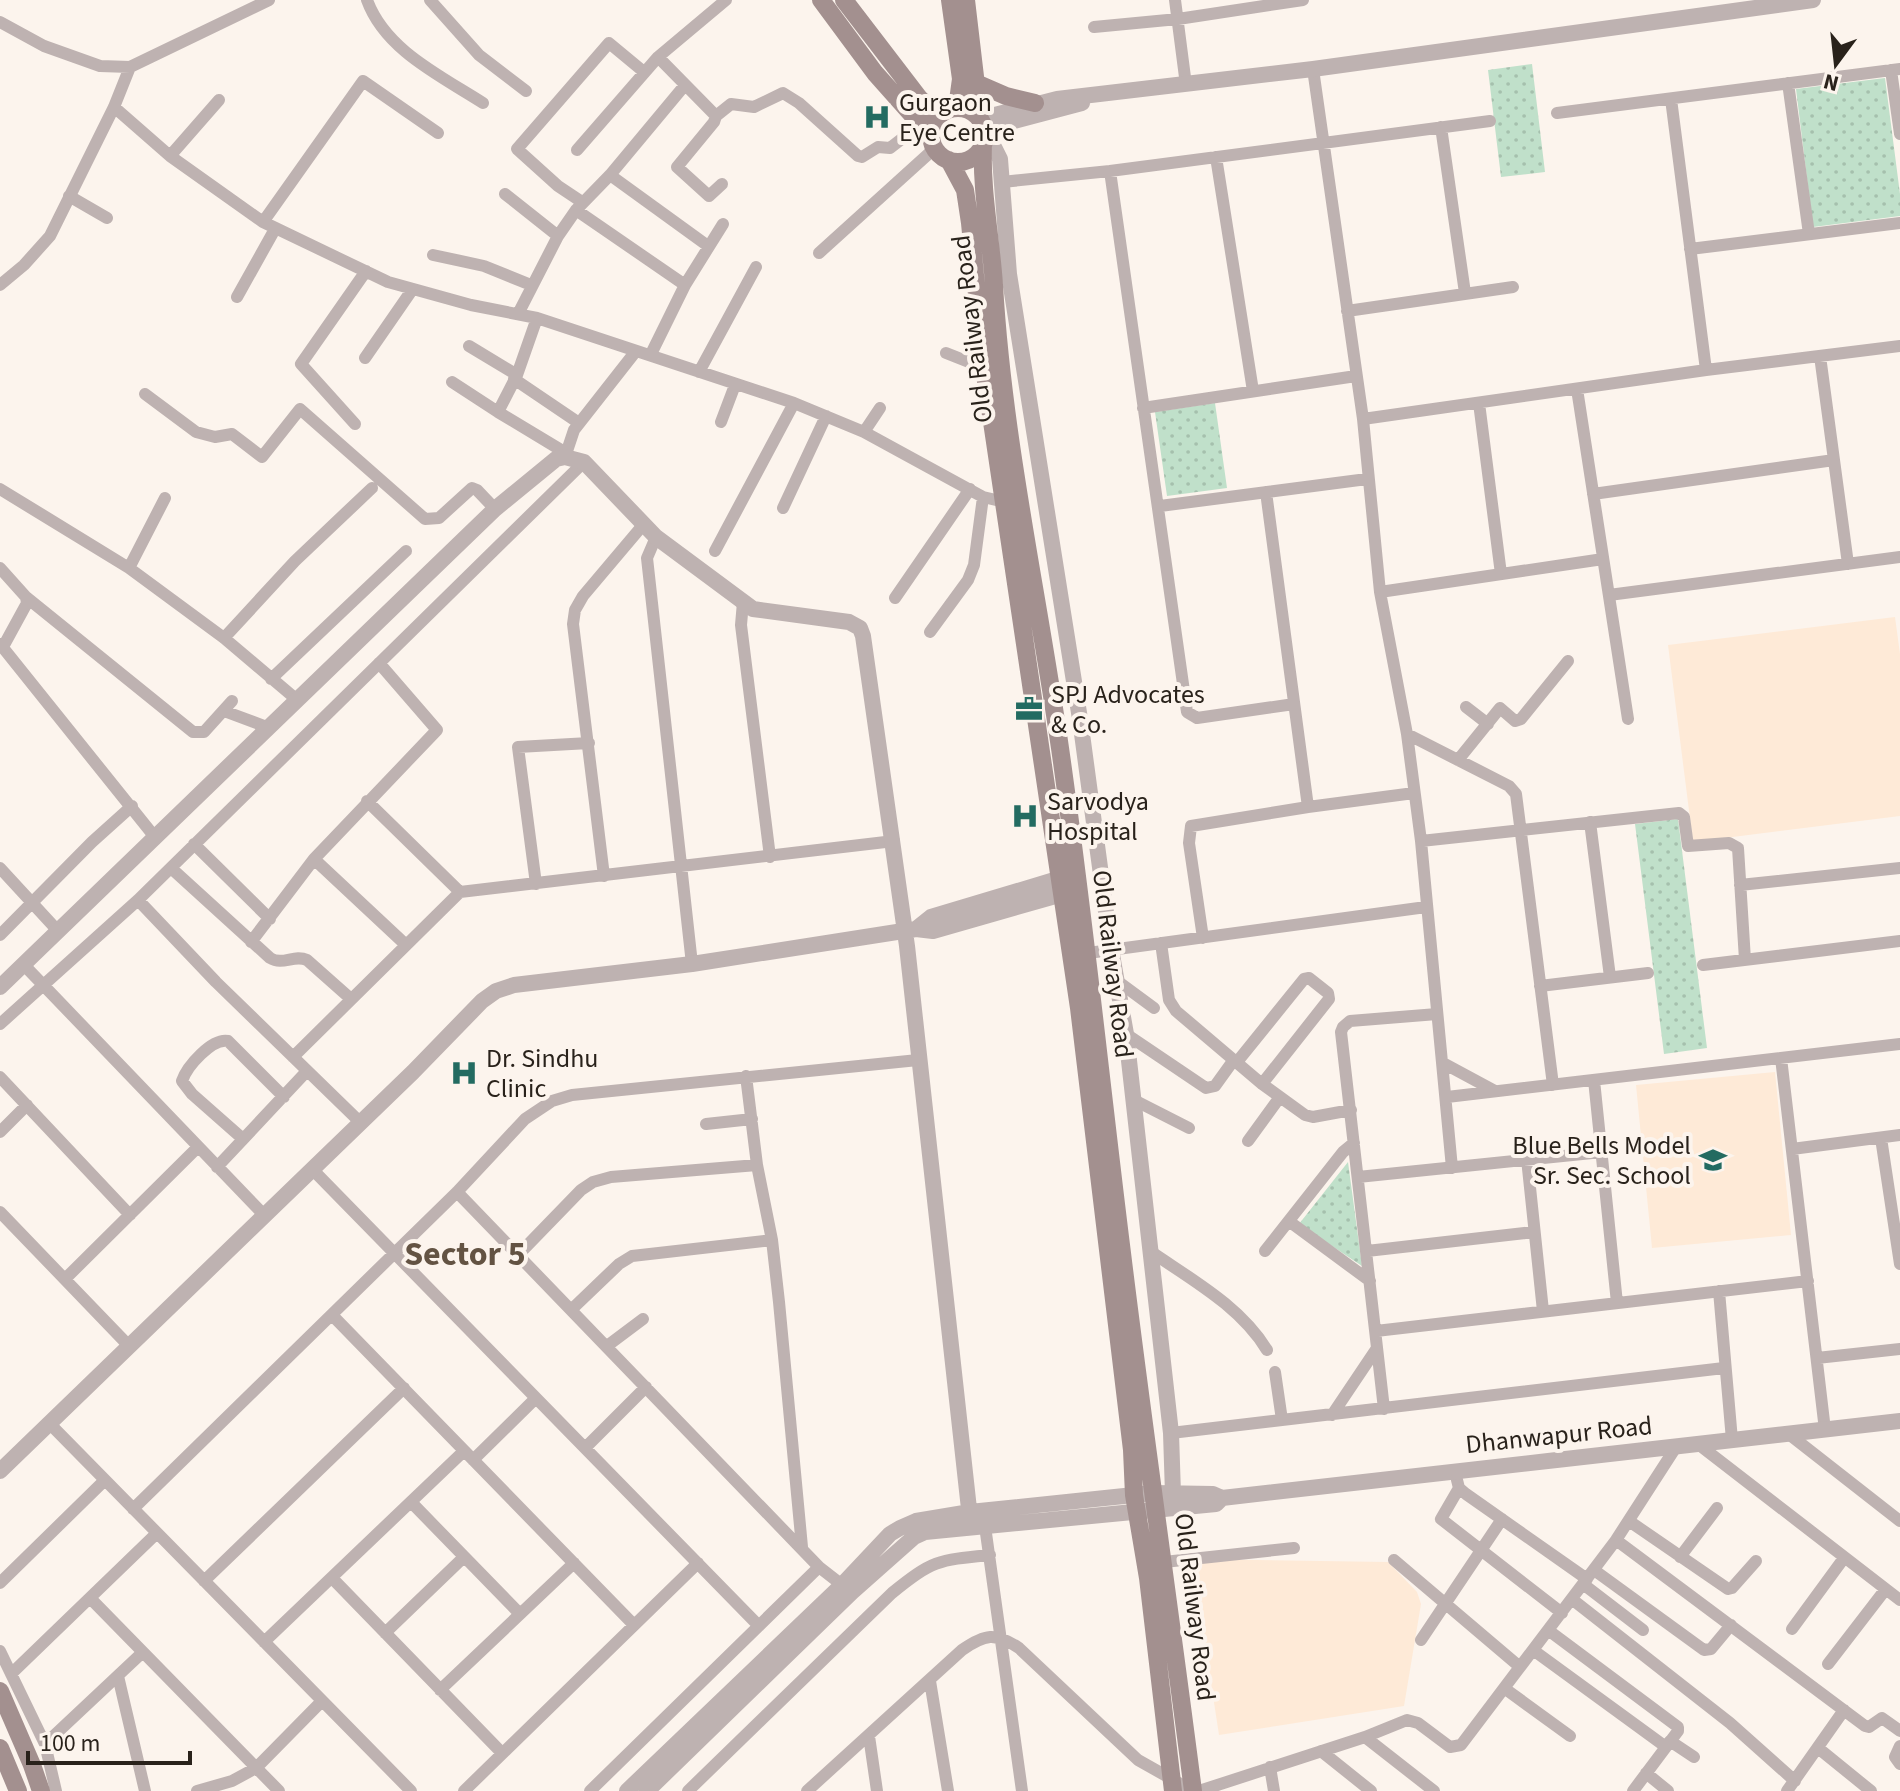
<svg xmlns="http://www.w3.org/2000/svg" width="1900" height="1791" font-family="'Source Sans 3',sans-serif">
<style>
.built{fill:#feead7}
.green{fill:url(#green-dots)}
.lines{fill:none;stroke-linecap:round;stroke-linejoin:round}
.minor{stroke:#beb2b1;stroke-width:12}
.tertiary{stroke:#beb2b1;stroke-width:16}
.secondary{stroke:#a3908f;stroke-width:18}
.labels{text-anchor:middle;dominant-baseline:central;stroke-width:8;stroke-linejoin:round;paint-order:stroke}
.poi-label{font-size:26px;fill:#29221b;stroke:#fcf4ed;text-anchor:start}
.street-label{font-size:26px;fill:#29221b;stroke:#fcf4ed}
.district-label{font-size:34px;font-weight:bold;fill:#635343;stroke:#fcf4ed}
</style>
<defs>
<pattern id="green-dots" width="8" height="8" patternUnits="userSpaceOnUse" patternTransform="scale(2)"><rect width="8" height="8" fill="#c0e0ca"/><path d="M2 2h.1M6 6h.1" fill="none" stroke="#a5c0ad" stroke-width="1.8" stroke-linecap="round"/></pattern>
</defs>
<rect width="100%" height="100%" fill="#fcf4ed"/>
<!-- built -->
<path class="built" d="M 1895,617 L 1900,654 L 1900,816 L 1693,842 L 1668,645 Z
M 1775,1072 L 1791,1235 L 1652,1248 L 1636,1085 Z
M 1192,1559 L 1388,1562 L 1417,1592 L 1421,1604 L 1404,1706 L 1219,1735 Z"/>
<!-- green -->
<path class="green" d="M 1532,64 L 1545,172 L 1501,177 L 1488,70 Z
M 1885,78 L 1900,194 L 1900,216 L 1813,227 L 1796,89 Z
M 1215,403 L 1227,488 L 1167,496 L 1155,412 Z
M 1678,819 L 1707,1048 L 1664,1054 L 1635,824 Z
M 1348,1162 L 1362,1266 L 1299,1224 Z"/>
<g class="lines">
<!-- minor -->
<path class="minor" d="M 367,0 C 385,50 441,76 483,103
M 430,0 L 479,55 L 526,91
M 1175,0 L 1186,85
M 0,22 L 44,46 L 100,66 L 130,67 L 269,0
M 1094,27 L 1178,19 L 1303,0
M 658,57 L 716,116 L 714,122 L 677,167 L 709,196 L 722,184
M 1313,69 L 1363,419 L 1380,592 L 1407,734 L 1421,841 L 1452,1168
M 1891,70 L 1900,134
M 1788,83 L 1809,234
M 1671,99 L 1706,370
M 114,107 L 170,156 L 263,222 L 388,282 L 471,305 L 537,318 L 794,403 L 864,432 L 983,497 L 1009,503
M 1557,113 L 1900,69
M 716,116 L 731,104 L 754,107 L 783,93 L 799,103 L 858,156 L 862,157 L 878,147 L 890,148 L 921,124
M 1441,127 L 1465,293
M 577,150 L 658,57 L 726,0
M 170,156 L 219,100
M 1216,157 L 1253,391
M 1110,171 L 1187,712 L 1197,718 L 1294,704
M 610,175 L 708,246
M 1002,182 L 1110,171 L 1490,121
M 505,194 L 558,236
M 69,196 L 107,218
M 582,202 L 558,186 L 517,149 L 609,43 L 644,72
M 576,210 L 685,285
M 263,222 L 363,81 L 438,133
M 1690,249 L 1900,223
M 819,253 L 935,148
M 433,255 L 484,266 L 531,285
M 0,285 L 24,265 L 50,236 L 114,107 L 130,67
M 237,297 L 275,229
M 1347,311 L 1513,287
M 518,314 L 558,236 L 576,210 L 610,175 L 685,85
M 537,318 L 517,375 L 498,412 L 566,453
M 469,346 L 517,375
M 946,353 L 984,368
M 651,354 L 685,285 L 723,224
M 1820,356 L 1848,564
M 365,358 L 412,290
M 699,372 L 756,267
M 514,379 L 579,423
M 452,382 L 498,412
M 1577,389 L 1628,719
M 145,394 L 196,432 L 215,437 L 232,434 L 262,457 L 300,409 L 425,519 L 439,518 L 472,488 L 477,490 L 495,509
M 1479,403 L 1501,574
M 1143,408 L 1356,376
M 1363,419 L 1706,370 L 1900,346
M 721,422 L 735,385
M 355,424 L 301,364 L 366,271
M 864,432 L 880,408
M 565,457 L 574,430 L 636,351
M 0,489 L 129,568 L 224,638 L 296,699
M 1266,492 L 1308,807
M 1593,494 L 1834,460
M 1160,506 L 1367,479
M 783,508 L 826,416
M 656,537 L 647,558 L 692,964
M 715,551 L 794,403
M 0,568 L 26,597 L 27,603 L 3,647
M 129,568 L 165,498
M 1380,592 L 1603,559
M 1609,595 L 1900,557
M 26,597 L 193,732 L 204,732 L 232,701
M 895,598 L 970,489
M 743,602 L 741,625 L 770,857
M 930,632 L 968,580 L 974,565 L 983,497
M 224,638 L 295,561 L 372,488
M 0,644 L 154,836
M 271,679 L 406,551
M 1466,707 L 1488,724
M 224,711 L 267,727
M 1407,734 L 1509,786 L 1516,794 L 1553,1085
M 1458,760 L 1500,708 L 1515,721 L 1521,719 L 1568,661
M 367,801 L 460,892
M 1590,822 L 1610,977
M 1421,841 L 1679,813 L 1684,817 L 1688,846 L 1729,843 L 1738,848 L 1745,960
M 194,844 L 270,919
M 314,859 L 406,945
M 0,868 L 58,931
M 171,868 L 270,958 C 283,966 294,954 307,960 L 351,999
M 604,876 L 573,624 L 575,610 L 583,596 L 643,525
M 536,884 L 518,747 L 589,743
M 1740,885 L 1900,868
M 138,900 L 216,982 L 361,1123
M 0,935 L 92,842 L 132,806
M 1203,938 L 1189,843 L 1191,826 L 1308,807 L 1414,793
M 251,942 L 314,859 L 437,730 L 379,663
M 1161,943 L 1169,1000 L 1176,1011 L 1262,1084 L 1305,1115 L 1313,1117 L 1351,1110
M 1081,954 L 1426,907
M 23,964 L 265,1216
M 1703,965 L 1900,941
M 1116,980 L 1154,1008
M 1540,986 L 1648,973
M 0,1024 L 138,900 L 584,462
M 1126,1034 L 1206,1088 L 1215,1086 L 1233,1061
M 293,1057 L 460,892 L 894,841
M 1781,1058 L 1825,1430
M 1237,1062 L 1304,979 L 1309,978 L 1328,993 L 1329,999 L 1262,1084
M 1443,1063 L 1495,1091
M 746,1076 L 757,1165 L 772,1240 L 779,1302 L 802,1547
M 0,1077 L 130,1215
M 1594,1080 L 1617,1303
M 1447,1097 L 1900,1044
M 1132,1099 L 1189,1128
M 706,1124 L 752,1119
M 0,1132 L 27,1105
M 1881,1138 L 1900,1264
M 243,1139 L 192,1094 L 182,1081 C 187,1066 212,1038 228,1041 L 284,1097
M 1248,1141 L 1280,1097
M 1792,1149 L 1900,1135
M 1527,1159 L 1543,1311
M 217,1167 L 307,1071
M 313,1170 L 759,1626
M 1358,1177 L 1602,1152
M 457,1192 L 819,1567 L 846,1588
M 0,1212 L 130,1347
M 1290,1222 L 1370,1281
M 1150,1251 C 1192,1280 1240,1306 1267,1350
M 1265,1251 L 1343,1152 L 1354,1143
M 1367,1251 L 1534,1232
M 518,1255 L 581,1190 L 593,1182 L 611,1177 L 757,1165
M 65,1279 L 198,1147
M 1719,1291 L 1732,1440
M 571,1310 L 619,1264 L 632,1256 L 772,1240
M 332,1315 L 634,1625
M 1376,1331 L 1808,1281
M 607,1346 L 643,1319
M 1817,1358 L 1900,1349
M 1275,1372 L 1282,1420
M 1384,1409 L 1341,1032 L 1343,1027 L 1350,1021 L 1437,1014
M 1332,1415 L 1377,1348
M 50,1424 L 411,1791
M 1171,1433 L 1724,1368
M 1790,1435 L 1900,1521
M 1698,1444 L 1900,1600
M 585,1448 L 646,1387
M 473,1460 L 536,1398
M 1457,1480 L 1459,1488 L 1466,1494 L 1587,1579
M 1459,1488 L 1441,1519 L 1562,1613
M 411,1502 L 520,1614
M 133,1509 L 457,1192 L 525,1119 L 552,1101 L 572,1095 L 918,1060
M 1629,1521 L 1728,1589 L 1732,1588 L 1756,1561
M 985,1526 L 1022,1791
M 1616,1540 L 1865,1726 L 1869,1727 L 1882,1718 L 1900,1731
M 1680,1557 L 1717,1508
M 1394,1560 L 1520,1667
M 1164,1562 L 1294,1548
M 1594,1570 L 1704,1650 L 1711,1649 L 1731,1625
M 332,1578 L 502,1753
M 204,1581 L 404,1388
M 0,1583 L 105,1480
M 1583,1584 L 1643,1630
M 90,1598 L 279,1791
M 1573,1600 L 1730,1723 L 1795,1781
M 1792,1629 L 1844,1558
M 1548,1630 L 1678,1727 L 1678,1731 L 1633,1791
M 385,1633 L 464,1557
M 1421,1640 L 1502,1519
M 264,1642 L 464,1451
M 1533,1650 L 1666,1747
M 0,1651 L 45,1744 L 56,1791
M 1828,1664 L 1885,1590
M 11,1674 L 157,1533
M 118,1676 L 145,1791
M 930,1681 L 948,1791
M 1504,1688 L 1570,1736
M 440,1690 L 574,1563
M 869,1736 L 877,1791
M 1365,1737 L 1434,1791
M 1670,1741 L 1694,1757
M 45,1744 L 143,1652
M 1900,1746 L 1895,1757 L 1900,1764
M 1818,1748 L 1871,1791
M 1321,1751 L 1371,1791
M 1270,1767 L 1274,1791
M 1646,1773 L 1668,1791
M 197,1791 L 232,1781 L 256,1768 L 322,1701
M 464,1791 L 698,1563
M 590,1791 L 819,1567
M 688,1791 L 892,1593 C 933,1560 938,1560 990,1555
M 807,1791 L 962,1650 C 985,1634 995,1632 1019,1648 L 1138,1760 L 1193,1791
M 1199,1791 L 1365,1737 L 1407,1720 L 1418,1723 L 1450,1747 L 1461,1745 L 1616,1540 L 1676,1447
M 1787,1791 L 1844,1710"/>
<!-- tertiary -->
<path class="tertiary" d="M 979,119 L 1057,99 L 1313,69 L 1813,0
M 984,129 L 1082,103
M 984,139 L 995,149 L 1000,159 L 1009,274 L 1080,719 L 1111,949 L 1126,1034 L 1171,1433 L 1173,1494
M 916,929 L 931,917 L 1071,875
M 0,987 L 495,509 L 556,459 L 565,457 L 584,462 L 656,537 L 753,609 L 849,622 L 860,628 L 863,636 L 907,946 L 971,1527
M 0,1471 L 413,1072 L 482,1001 L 496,991 L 514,985 L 692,964 L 916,929 L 933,931 L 1073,891
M 627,1791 L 842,1585 L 890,1534 L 900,1528 L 916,1521 L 970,1512 L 1153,1493 L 1213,1494 L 1222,1498 C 1448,1472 1674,1447 1900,1421
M 647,1791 L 852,1592 L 914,1537 L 925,1532 L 1216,1504 L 1220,1500"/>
<!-- secondary -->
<path class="secondary" d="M 821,0 L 875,73 L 931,136
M 844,0 L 919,98 L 938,116
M 950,0 L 961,79 L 957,108
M 966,0 L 976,85 L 975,114
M 976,83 L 1006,96 L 1035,103
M931 135a27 27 0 1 1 54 0a27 27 0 1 1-54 0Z
M 983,144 C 981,192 991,238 994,285 C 1003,440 1038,594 1060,748 C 1084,916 1101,1085 1122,1253 C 1144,1433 1170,1611 1193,1791
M 949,160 L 965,190 L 970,223 L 984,368 L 1079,1008 L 1132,1450 L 1134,1495 L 1148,1578 L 1173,1791
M 0,1691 L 32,1765 L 41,1791
M 0,1748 L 18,1791"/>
</g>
<!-- icons -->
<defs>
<g id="hospital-bare" transform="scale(2.16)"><path d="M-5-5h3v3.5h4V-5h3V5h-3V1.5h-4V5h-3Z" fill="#236b61" stroke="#fcf4ed" stroke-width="2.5" paint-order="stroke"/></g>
<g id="office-bare" transform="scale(2.16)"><path d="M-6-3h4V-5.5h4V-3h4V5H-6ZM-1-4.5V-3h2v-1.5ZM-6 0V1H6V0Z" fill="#236b61" stroke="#fcf4ed" stroke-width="2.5" paint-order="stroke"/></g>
<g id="school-bare" transform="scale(2.16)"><path d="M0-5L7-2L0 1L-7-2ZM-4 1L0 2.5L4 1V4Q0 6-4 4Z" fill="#236b61" stroke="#fcf4ed" stroke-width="2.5" paint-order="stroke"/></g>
</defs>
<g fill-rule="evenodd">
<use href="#hospital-bare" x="877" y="117"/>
<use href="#office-bare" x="1029" y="709"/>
<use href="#hospital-bare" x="1025" y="816"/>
<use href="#hospital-bare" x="464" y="1073"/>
<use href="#school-bare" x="1713" y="1160"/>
</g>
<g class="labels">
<!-- poi labels -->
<g class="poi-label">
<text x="899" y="102">Gurgaon<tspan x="899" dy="30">Eye Centre</tspan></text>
<text x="1051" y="694">SPJ Advocates<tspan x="1051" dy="30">&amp; Co.</tspan></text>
<text x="1047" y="801">Sarvodya<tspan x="1047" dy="30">Hospital</tspan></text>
<text x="486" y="1058">Dr. Sindhu<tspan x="486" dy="30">Clinic</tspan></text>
<text x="1691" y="1145" text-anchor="end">Blue Bells Model<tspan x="1691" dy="30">Sr. Sec. School</tspan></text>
</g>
<!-- street labels -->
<g class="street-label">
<text transform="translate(972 329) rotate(-97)">Old Railway Road</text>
<text transform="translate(1113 964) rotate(83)">Old Railway Road</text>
<text transform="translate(1559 1435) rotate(-6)">Dhanwapur Road</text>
<text transform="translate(1195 1607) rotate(83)">Old Railway Road</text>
</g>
<!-- district labels -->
<g class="district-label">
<text x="465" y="1254">Sector 5</text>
</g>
</g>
<!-- north arrow -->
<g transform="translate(1836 64) rotate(195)" stroke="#fcf4ed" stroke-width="6" paint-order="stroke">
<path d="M0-6L14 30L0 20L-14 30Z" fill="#29221b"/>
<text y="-12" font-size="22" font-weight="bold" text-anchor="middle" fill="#29221b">N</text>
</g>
<!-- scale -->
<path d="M28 1751v12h162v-12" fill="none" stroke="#29221b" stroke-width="4"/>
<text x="40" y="1751" font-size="24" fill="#29221b" stroke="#fcf4ed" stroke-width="6" paint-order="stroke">100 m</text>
</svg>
